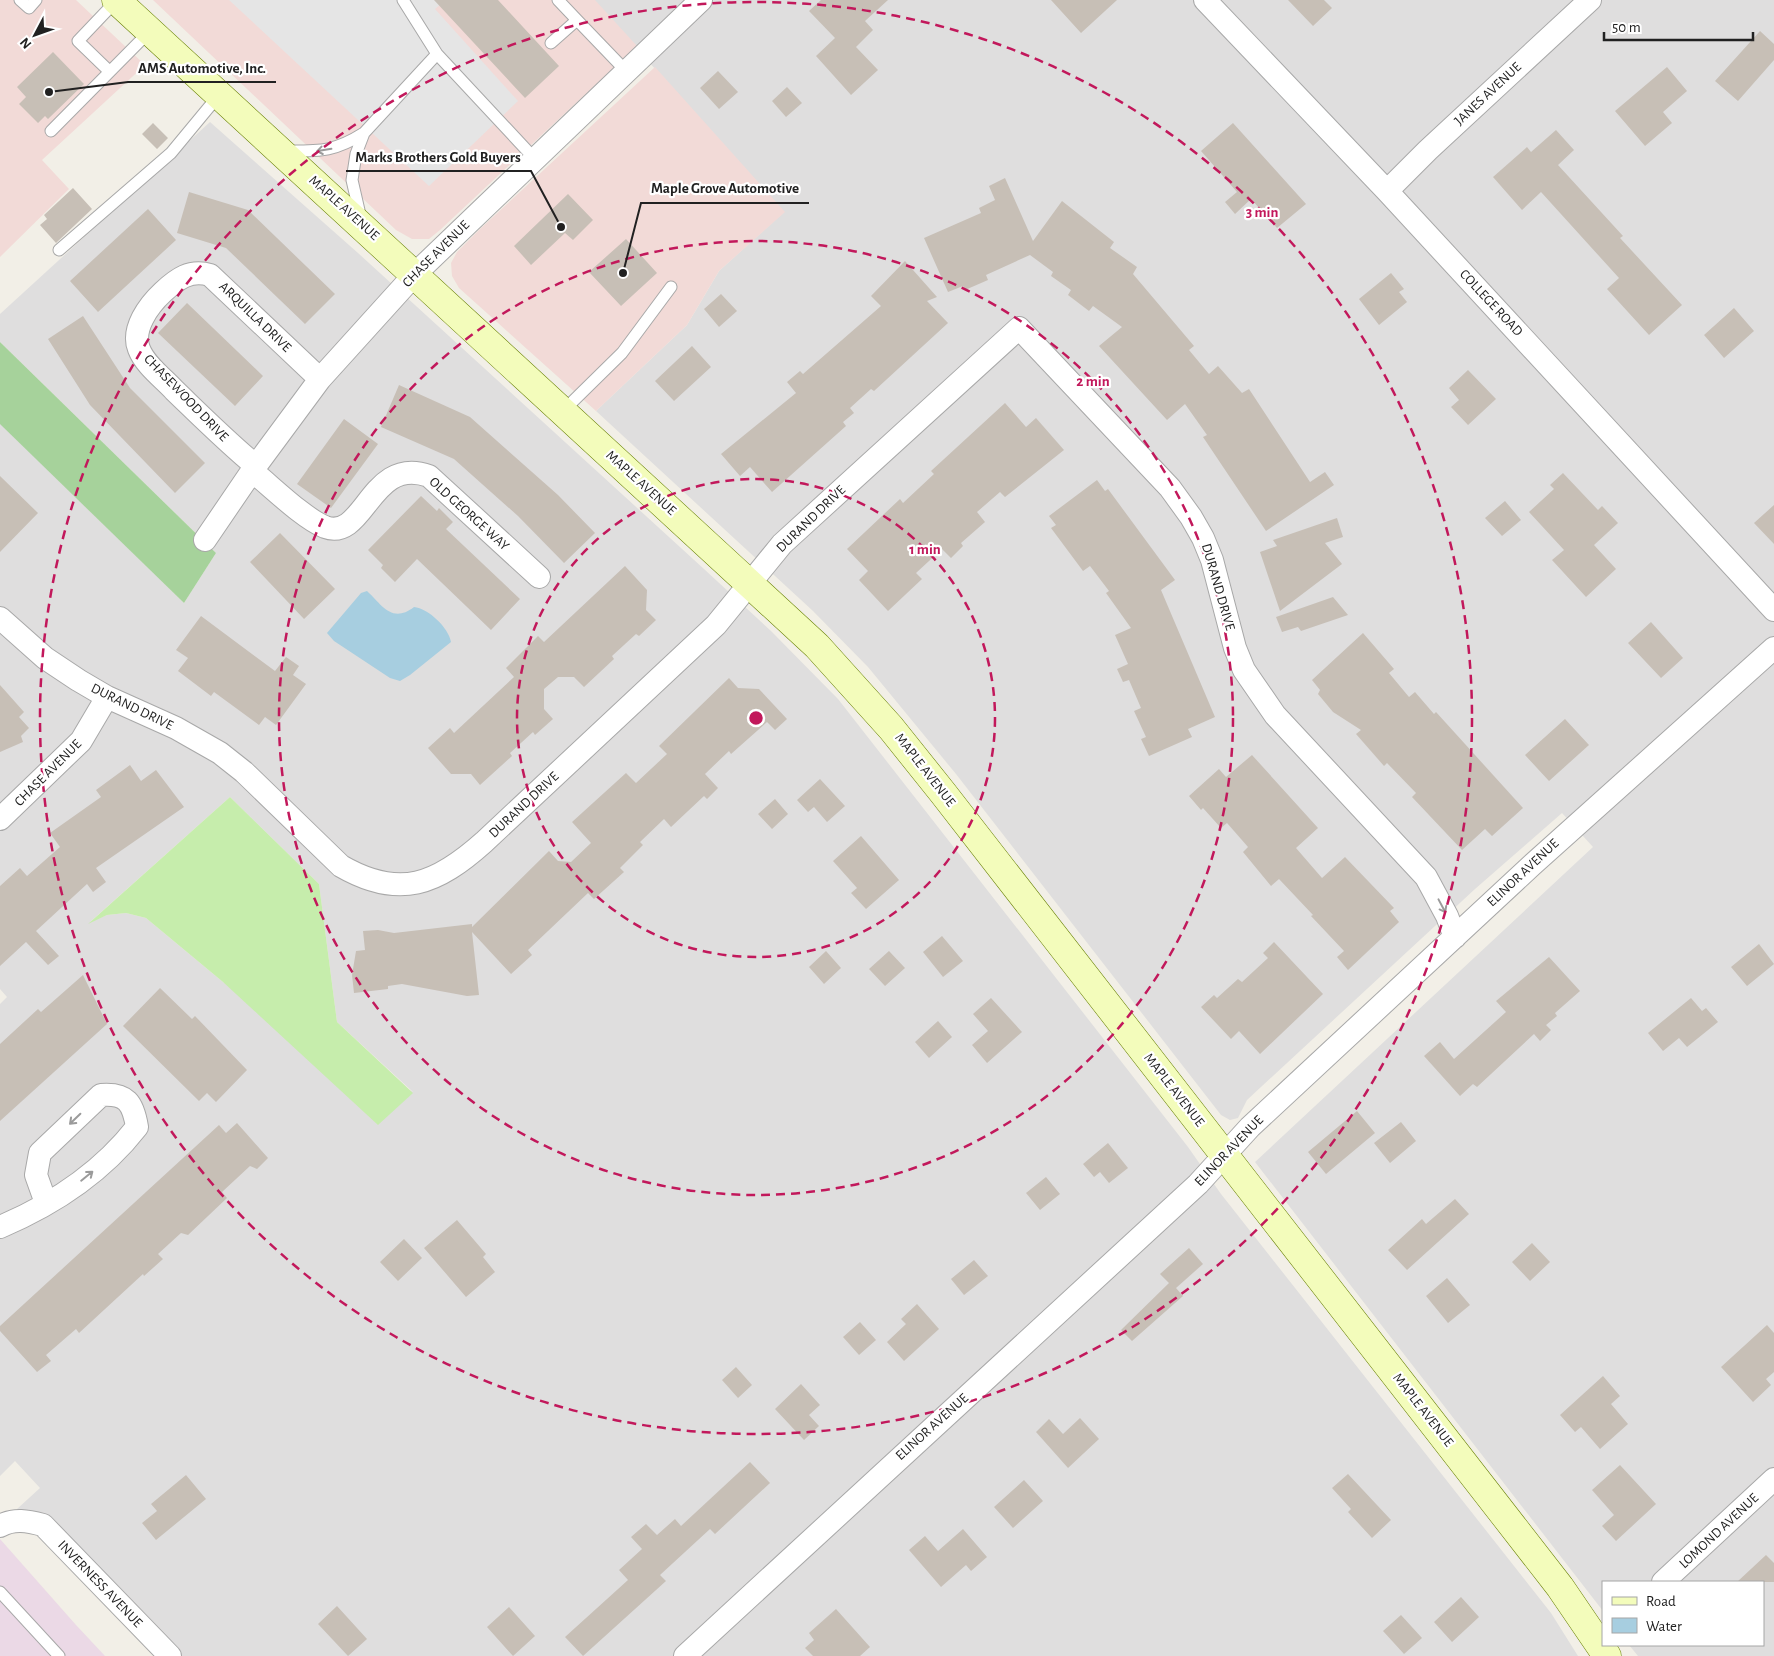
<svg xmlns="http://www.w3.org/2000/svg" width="1774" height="1656" font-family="'Alegreya Sans',sans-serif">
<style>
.residential{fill:#dfdede;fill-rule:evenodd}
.commercial{fill:#f2dad7}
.industrial{fill:#ebd9e6}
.grass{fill:#c6edac}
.forest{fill:#a6d29b}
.parking{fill:#e5e5e5}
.water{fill:#a7cee0}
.building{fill:#c7bfb6}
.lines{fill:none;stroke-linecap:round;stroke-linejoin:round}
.lane-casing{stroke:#a8a8a8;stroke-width:13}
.street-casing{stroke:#a8a8a8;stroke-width:24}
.secondary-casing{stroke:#667f01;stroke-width:29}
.lane{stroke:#fff;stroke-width:11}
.street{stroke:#fff;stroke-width:22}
.secondary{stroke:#f3fcbb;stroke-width:28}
.oneway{stroke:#9b9b9b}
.ring{fill:none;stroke:#c2185b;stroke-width:2.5;stroke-dasharray:9 6}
.labels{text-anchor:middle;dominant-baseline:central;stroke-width:4.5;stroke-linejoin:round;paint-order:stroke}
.street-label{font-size:14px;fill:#212121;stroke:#fff}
.centre{fill:#c2185b;stroke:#fff;stroke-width:2.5}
.ring-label{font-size:15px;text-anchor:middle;font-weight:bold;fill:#c2185b;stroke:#fff;stroke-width:4.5;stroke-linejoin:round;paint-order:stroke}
.leader{fill:none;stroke:#212121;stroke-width:2}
.callout-dot{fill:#212121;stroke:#fff;stroke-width:2}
.callout-label{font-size:15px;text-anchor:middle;font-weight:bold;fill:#212121;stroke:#fff;stroke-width:4.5;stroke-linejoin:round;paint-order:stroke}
</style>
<rect width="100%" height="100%" fill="#f2efe7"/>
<!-- residential -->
<path class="residential" d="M 593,0 L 1774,0 L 1774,1656 L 1638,1656 L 1629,1645 L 1763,1645 L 1763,1582 L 1603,1582 L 1603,1611 L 1255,1162 L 1593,847 L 1562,813 L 1475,889 L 1247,1100 L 1238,1118 L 1230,1120 L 1221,1115 L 956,774 L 868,667 L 813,611 L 596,411 L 687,325 L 719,271 L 784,212 Z
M 210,122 L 358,253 L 704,569 L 771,631 L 838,699 L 1188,1147 L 1221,1194 L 1551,1613 L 1578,1656 L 154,1656 L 17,1509 L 40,1488 L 15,1461 L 0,1476 L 0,1004 L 7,997 L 0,989 L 0,423 L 184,603 L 216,553 L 0,342 L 0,314 ZM 230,797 L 319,884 L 337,1022 L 413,1092 L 223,982 L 146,918 L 126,913 L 107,915 L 90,922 Z"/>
<!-- commercial -->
<path class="commercial" d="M 0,0 L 76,0 L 145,65 L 42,160 L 69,189 L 0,257 Z
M 153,0 L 595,0 L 637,46 L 440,230 L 429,239 L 412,239 L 396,230 Z
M 655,67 L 785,212 L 719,271 L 687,325 L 596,411 L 459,288 L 452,276 L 451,263 L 457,252 L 481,228 Z"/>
<!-- industrial -->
<path class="industrial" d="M 0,1539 L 76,1625 L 105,1656 L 0,1656 Z"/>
<!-- grass -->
<path class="grass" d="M 230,797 L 319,884 L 337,1022 L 413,1093 L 378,1125 L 223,982 L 146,918 L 126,913 L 107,915 L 88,924 Z"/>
<!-- forest -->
<path class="forest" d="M 0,342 L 216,553 L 184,603 L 0,424 Z"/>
<!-- parking -->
<path class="parking" d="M 229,0 L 439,0 L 442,3 L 435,9 L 518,101 L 429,186 Z"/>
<!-- water -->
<path class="water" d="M 367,591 C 382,605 392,624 414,607 C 428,608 449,628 451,642 L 410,675 L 400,681 L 390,678 L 334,641 L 327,633 L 361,593 Z"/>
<!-- building -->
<path class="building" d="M 434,0 L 498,0 L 559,66 L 525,98 Z
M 821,0 L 888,0 L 865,21 L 873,30 L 856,47 L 878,70 L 851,95 L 816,56 L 835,38 L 809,11 Z
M 1051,0 L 1117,0 L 1081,33 Z
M 1288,0 L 1324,0 L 1332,8 L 1313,26 Z
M 1760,31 L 1774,44 L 1774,60 L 1738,101 L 1715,81 Z
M 53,52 L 84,84 L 48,119 L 45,116 L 38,123 L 19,104 L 26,97 L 17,87 Z
M 1667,67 L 1687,91 L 1663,112 L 1672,123 L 1645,146 L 1615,111 Z
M 718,71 L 738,92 L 719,109 L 700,88 Z
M 787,87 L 802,103 L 786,117 L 772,101 Z
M 153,123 L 168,138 L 157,149 L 142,134 Z
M 1233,123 L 1306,204 L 1277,228 L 1251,199 L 1235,214 L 1225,202 L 1237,192 L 1201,151 Z
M 1556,130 L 1574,150 L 1558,165 L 1623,236 L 1620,238 L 1682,305 L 1649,335 L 1607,289 L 1619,278 L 1541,192 L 1522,210 L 1493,177 L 1527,147 L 1531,152 Z
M 1005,178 L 1033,241 L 1062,201 L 1114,242 L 1110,248 L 1137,267 L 1133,274 L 1194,346 L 1189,350 L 1209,374 L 1218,366 L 1242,393 L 1249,389 L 1310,482 L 1325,472 L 1334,485 L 1266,531 L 1203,437 L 1207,435 L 1185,404 L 1167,420 L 1099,346 L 1122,327 L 1093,306 L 1089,311 L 1068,295 L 1071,290 L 1051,276 L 1053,272 L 1030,255 L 986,275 L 988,280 L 965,290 L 963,286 L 948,292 L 924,238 L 981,213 L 979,208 L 995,200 L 989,186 Z
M 73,188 L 92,209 L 56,243 L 40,225 L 47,219 L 44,215 Z
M 189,192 L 248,210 L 335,294 L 305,324 L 226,248 L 177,233 Z
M 568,194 L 593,220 L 573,240 L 565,233 L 531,265 L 514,246 Z
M 148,209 L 176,240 L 98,312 L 70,281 Z
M 626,239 L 657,273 L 621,306 L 589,272 Z
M 905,261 L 937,297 L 927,301 L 948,323 L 874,391 L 871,389 L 850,408 L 854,413 L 843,422 L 846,426 L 772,492 L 750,467 L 740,476 L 721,454 L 796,393 L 787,382 L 800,371 L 803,374 L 881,306 L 871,296 Z
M 1391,273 L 1404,289 L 1399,292 L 1407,302 L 1379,325 L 1359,299 Z
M 721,294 L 737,311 L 719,327 L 704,309 Z
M 187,303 L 263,376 L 235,406 L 158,333 Z
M 1734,308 L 1754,331 L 1724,358 L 1704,335 Z
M 83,316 L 130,388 L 205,463 L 175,493 L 90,405 L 48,339 Z
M 692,346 L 711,367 L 674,401 L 655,381 Z
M 1468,370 L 1496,399 L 1468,425 L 1451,407 L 1459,400 L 1449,388 Z
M 399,385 L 470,417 L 558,495 L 595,533 L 564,563 L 518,516 L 454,459 L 381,427 Z
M 1005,403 L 1026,427 L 1036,418 L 1064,450 L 1005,497 L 1000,492 L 977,512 L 985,522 L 961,543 L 963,546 L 951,558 L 942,549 L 916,573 L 922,579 L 888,611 L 859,580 L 868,571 L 847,549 L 900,499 L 903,503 L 934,474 L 931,471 Z
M 344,419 L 378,444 L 331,508 L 297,484 Z
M 1563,473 L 1598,510 L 1602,506 L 1618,523 L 1594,545 L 1616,569 L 1586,597 L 1552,560 L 1564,550 L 1529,512 L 1554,489 L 1550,485 Z
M 0,476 L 38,513 L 0,552 Z
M 1097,480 L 1105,491 L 1108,489 L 1175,580 L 1161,590 L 1215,717 L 1188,729 L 1192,737 L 1149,756 L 1141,739 L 1146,737 L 1134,711 L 1141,708 L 1129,680 L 1123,682 L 1117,669 L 1128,664 L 1115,635 L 1131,628 L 1106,593 L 1109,591 L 1090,566 L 1083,571 L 1051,528 L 1056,525 L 1049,516 Z
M 421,496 L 437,511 L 439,508 L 453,522 L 446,529 L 520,599 L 491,630 L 417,559 L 395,582 L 381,568 L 383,565 L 368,550 Z
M 1505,501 L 1521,520 L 1502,536 L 1485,518 Z
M 1774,505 L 1774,544 L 1754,523 Z
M 1337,518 L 1343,537 L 1325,543 L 1342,564 L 1280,611 L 1260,552 L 1277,546 L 1273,540 Z
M 280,533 L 335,589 L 304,619 L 250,562 Z
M 625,566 L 647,590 L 646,610 L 656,620 L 639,636 L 636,634 L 612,656 L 614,659 L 584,687 L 574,677 L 558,677 L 544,689 L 544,709 L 553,719 L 535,735 L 533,732 L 510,753 L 512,756 L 480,785 L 471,774 L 451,774 L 428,748 L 450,728 L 454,733 L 514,677 L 506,668 L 538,636 L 544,642 Z
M 1333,597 L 1348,615 L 1301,631 L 1298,627 L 1282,632 L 1276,617 Z
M 201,616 L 275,671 L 286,657 L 299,666 L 293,675 L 306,684 L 276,725 L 265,717 L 259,725 L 214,692 L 211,696 L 178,671 L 188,658 L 176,650 Z
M 1651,622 L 1683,658 L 1661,678 L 1628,643 Z
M 1363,633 L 1394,669 L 1389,673 L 1409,697 L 1415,692 L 1434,714 L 1436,712 L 1523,808 L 1492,836 L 1485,829 L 1462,850 L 1412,797 L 1416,793 L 1387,763 L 1384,766 L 1356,734 L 1361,730 L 1333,712 L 1318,694 L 1320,690 L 1312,680 Z
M 729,678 L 738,688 L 759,689 L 787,719 L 775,730 L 767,722 L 731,754 L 729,751 L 705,774 L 718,788 L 707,799 L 704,796 L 671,827 L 664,819 L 640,842 L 643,845 L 620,868 L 624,872 L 594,899 L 588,893 L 528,950 L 532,955 L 511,974 L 472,932 L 479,995 L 467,996 L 402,984 L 388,986 L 388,989 L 354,993 L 352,975 L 356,951 L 365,950 L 363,931 L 378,930 L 394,933 L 472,924 L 472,927 L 549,851 L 558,861 L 571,862 L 591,843 L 572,822 L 626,773 L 636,783 L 667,754 L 659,746 Z
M 0,685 L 24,712 L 19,717 L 29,728 L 21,736 L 23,742 L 0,752 Z
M 1565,719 L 1589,745 L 1549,781 L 1525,755 Z
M 1252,755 L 1318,828 L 1296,848 L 1322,878 L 1345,857 L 1394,908 L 1390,911 L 1399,922 L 1348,970 L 1337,957 L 1344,951 L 1311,916 L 1313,915 L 1279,879 L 1271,886 L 1243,852 L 1248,847 L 1227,823 L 1221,828 L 1203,808 L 1201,810 L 1189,796 L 1219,769 L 1226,777 Z
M 130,765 L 141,781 L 156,770 L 184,807 L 96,868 L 106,882 L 93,892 L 87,884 L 36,931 L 59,956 L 48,965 L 26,942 L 0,966 L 0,886 L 20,868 L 27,876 L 60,847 L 50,833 L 101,797 L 96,790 Z
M 820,779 L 845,806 L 827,822 L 814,807 L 808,812 L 797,800 Z
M 775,799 L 788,814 L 772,829 L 758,814 Z
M 861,836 L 899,880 L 866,909 L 851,893 L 857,888 L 833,861 Z
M 942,936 L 963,961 L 943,977 L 923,952 Z
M 1274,942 L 1323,994 L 1260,1054 L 1239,1031 L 1231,1039 L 1201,1007 L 1214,995 L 1217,998 L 1238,979 L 1242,982 L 1268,958 L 1263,953 Z
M 1759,944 L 1774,964 L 1747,986 L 1731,967 Z
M 826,951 L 841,968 L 824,984 L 809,967 Z
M 889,951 L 905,968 L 885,986 L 869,969 Z
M 1549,957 L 1580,991 L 1555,1013 L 1557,1016 L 1546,1025 L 1551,1030 L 1540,1041 L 1534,1034 L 1477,1087 L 1473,1084 L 1460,1096 L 1424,1056 L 1440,1042 L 1454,1059 L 1506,1012 L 1496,1001 Z
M 83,975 L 107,1024 L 0,1121 L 0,1044 L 38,1009 L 41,1012 Z
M 160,988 L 192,1019 L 195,1016 L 247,1070 L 216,1102 L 207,1093 L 199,1101 L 123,1026 Z
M 991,998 L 1022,1032 L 987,1063 L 972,1045 L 988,1031 L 973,1014 Z
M 1691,998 L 1702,1011 L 1706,1008 L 1718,1022 L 1687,1047 L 1679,1038 L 1663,1051 L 1648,1033 Z
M 938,1021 L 952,1037 L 929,1058 L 915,1042 Z
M 1357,1111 L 1375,1133 L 1326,1174 L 1308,1152 Z
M 1401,1122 L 1416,1141 L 1390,1163 L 1374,1143 Z
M 237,1123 L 268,1158 L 257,1169 L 250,1166 L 222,1192 L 227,1198 L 188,1235 L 181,1233 L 158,1254 L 163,1259 L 144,1276 L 143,1274 L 79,1333 L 76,1329 L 46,1355 L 51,1361 L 37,1372 L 0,1331 L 0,1326 L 219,1125 L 226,1133 Z
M 1108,1143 L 1128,1168 L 1109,1183 L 1100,1172 L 1094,1177 L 1083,1164 Z
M 1046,1177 L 1060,1194 L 1040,1210 L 1026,1193 Z
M 1455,1199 L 1469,1214 L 1407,1270 L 1388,1250 L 1422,1219 L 1426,1224 Z
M 457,1220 L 486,1254 L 483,1257 L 495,1272 L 466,1297 L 424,1248 Z
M 404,1239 L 422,1258 L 398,1281 L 380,1262 Z
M 1532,1243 L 1550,1262 L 1530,1281 L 1512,1262 Z
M 1189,1248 L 1203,1264 L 1176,1288 L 1183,1296 L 1132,1341 L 1121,1330 L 1169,1283 L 1160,1274 Z
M 974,1260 L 988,1276 L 964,1295 L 951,1279 Z
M 1447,1278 L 1470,1305 L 1448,1323 L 1426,1296 Z
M 917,1304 L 939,1329 L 904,1361 L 887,1342 L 906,1324 L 901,1319 Z
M 860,1322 L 876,1340 L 859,1355 L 843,1337 Z
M 1767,1325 L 1774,1333 L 1774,1372 L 1766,1379 L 1771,1385 L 1753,1402 L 1721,1367 Z
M 736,1367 L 752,1385 L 738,1398 L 722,1380 Z
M 1603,1376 L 1620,1396 L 1611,1404 L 1628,1424 L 1600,1449 L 1581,1427 L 1575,1432 L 1560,1415 Z
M 801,1384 L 820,1405 L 809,1415 L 819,1426 L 804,1440 L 775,1409 Z
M 1080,1418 L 1099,1439 L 1068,1468 L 1036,1432 L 1049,1419 L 1063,1434 Z
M 750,1462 L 770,1483 L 715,1534 L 710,1529 L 660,1575 L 666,1581 L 583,1656 L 565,1637 L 628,1580 L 619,1570 L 642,1549 L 631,1537 L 646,1524 L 657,1535 L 675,1519 L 681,1526 Z
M 1620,1465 L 1656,1504 L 1616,1541 L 1602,1526 L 1614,1515 L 1592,1490 Z
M 1348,1474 L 1391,1520 L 1372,1538 L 1348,1512 L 1351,1509 L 1332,1488 Z
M 186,1475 L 206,1499 L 156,1540 L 142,1523 L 157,1511 L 151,1504 Z
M 1024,1480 L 1043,1501 L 1013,1528 L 994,1507 Z
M 963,1529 L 987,1557 L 971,1571 L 966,1565 L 941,1587 L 909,1550 L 925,1536 L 938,1551 Z
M 1766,1555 L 1774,1563 L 1774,1582 L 1737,1582 Z
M 1461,1597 L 1479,1617 L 1452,1642 L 1434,1622 Z
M 337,1606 L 367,1639 L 348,1656 L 318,1624 Z
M 509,1607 L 535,1636 L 513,1656 L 487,1627 Z
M 836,1609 L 870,1647 L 860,1656 L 813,1656 L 805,1648 L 814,1640 L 809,1633 Z
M 1401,1615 L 1422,1638 L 1404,1654 L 1383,1631 Z"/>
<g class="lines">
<!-- lane casing -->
<g class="lane-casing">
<path id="lane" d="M 20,0 L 29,8 L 36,0
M 403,0 L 437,54 L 534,158
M 558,0 L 577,20
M 551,43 L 577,20 L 626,71
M 109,71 L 78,41 L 117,0
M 51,131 L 150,31
M 286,151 C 320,151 334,152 364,133 L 437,54
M 361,219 L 352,180 L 356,154 L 364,133
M 59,250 L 171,153 L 219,95
M 563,411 L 622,353 L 671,287
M 0,1592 L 59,1656"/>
</g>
<!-- street casing -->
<g class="street-casing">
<path id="street" d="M 1205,0 L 1387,191 L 1774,610
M 1387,191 L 1428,150 L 1590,0
M 256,466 C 227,442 201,416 174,390 C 163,378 145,365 139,349 C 131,329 149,305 163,292 C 177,279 190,269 210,275 L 320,379
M 252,471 C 271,486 303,518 325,527 C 365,542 370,455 429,476 L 539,577
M 205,540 L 252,471 L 320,379 L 415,274 L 701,0
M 0,618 L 45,658 L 78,680 L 107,697 L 176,728 L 220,753 L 244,772 L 341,866 C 400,900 437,884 484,842 L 716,625 L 782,544 L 1019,328 L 1170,488 L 1191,517 L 1203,538 L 1212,560 L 1235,648 L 1244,670 L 1275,715 L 1426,877 L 1447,916 L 1455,937
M 0,819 L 81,741 L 107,697
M 0,1227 C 52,1205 102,1172 137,1127 C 133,1103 127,1093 101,1095 L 40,1153 L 36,1175 L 46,1203
M 0,1526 C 14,1518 28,1521 43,1525 L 170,1656
M 1663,1582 L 1774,1479
M 685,1656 L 1198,1184 L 1250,1127 L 1532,865 L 1774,648"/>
</g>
<!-- secondary casing -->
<g class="secondary-casing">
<path id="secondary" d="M 116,0 L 817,646 L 891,728 L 943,793 L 1560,1587 L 1607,1656"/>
</g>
<!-- lane -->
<use href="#lane" class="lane"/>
<!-- street -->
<use href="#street" class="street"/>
<!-- secondary -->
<use href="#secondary" class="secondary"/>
</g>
<!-- one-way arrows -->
<defs><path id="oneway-shaft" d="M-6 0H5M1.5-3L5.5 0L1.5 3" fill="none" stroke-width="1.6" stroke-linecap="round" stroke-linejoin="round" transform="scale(1.25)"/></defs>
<g class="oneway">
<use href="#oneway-shaft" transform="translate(324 150) rotate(171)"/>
<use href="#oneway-shaft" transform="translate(1442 906) rotate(62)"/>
<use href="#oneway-shaft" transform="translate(75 1119) rotate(136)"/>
<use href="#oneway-shaft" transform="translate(87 1176) rotate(-39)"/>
</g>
<!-- distance rings -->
<g class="ring">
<circle cx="756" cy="718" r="239"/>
<circle cx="756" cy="718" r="477"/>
<circle cx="756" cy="718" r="716"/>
</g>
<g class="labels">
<!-- street labels -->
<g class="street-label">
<text transform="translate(1488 94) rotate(-43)">JANES AVENUE</text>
<text transform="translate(344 208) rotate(42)">MAPLE AVENUE</text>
<text transform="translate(436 254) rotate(-45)">CHASE AVENUE</text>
<text transform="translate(1491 303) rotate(47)">COLLEGE ROAD</text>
<text transform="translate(255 317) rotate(44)">ARQUILLA DRIVE</text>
<text transform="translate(186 398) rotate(46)">CHASEWOOD DRIVE</text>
<text transform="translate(641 483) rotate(42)">MAPLE AVENUE</text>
<text transform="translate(469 514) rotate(42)">OLD GEORGE WAY</text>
<text transform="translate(811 519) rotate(-44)">DURAND DRIVE</text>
<text transform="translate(1218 587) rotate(74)">DURAND DRIVE</text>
<text transform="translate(132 707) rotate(26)">DURAND DRIVE</text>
<text transform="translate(925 770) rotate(52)">MAPLE AVENUE</text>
<text transform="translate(48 773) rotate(-45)">CHASE AVENUE</text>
<text transform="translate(524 805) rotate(-43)">DURAND DRIVE</text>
<text transform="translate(1523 873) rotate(-43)">ELINOR AVENUE</text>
<text transform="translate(1174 1090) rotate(52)">MAPLE AVENUE</text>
<text transform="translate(1229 1151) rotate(-46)">ELINOR AVENUE</text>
<text transform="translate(1423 1410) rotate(52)">MAPLE AVENUE</text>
<text transform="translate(932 1427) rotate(-42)">ELINOR AVENUE</text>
<text transform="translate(1719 1531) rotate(-43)">LOMOND AVENUE</text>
<text transform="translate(100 1584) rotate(46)">INVERNESS AVENUE</text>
</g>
</g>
<circle cx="756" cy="718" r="8" class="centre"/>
<g class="ring-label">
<text x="1262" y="217">3 min</text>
<text x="1093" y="386">2 min</text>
<text x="925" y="554">1 min</text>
</g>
<!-- callouts -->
<path class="leader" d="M49 92L128 82H276M561 227L531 171H346M623 273L641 203H809"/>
<g class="callout-dot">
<circle cx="49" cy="92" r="5"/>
<circle cx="561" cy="227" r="5"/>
<circle cx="623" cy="273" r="5"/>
</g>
<g class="callout-label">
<text x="202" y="73">AMS Automotive, Inc.</text>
<text x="438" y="162">Marks Brothers Gold Buyers</text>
<text x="725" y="193">Maple Grove Automotive</text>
</g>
<!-- legend -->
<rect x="1602" y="1581" width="162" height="65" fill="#ffffff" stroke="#a6a6a6"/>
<rect x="1612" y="1597" width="25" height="8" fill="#f3fcbb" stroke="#a6a6a6"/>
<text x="1646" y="1606" font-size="15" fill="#212121">Road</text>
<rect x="1612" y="1618" width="25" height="15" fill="#a7cee0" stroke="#a6a6a6"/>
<text x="1646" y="1631" font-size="15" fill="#212121">Water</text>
<!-- north arrow -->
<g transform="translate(35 35) rotate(229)" stroke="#ffffff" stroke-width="4" paint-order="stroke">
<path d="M0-4L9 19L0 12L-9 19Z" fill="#212121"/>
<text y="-8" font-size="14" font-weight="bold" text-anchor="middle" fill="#212121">N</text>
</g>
<!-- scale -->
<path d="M1604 32v8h149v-8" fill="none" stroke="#212121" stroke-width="2.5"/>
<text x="1612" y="32" font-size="15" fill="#212121" stroke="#ffffff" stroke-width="4" paint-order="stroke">50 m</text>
</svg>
